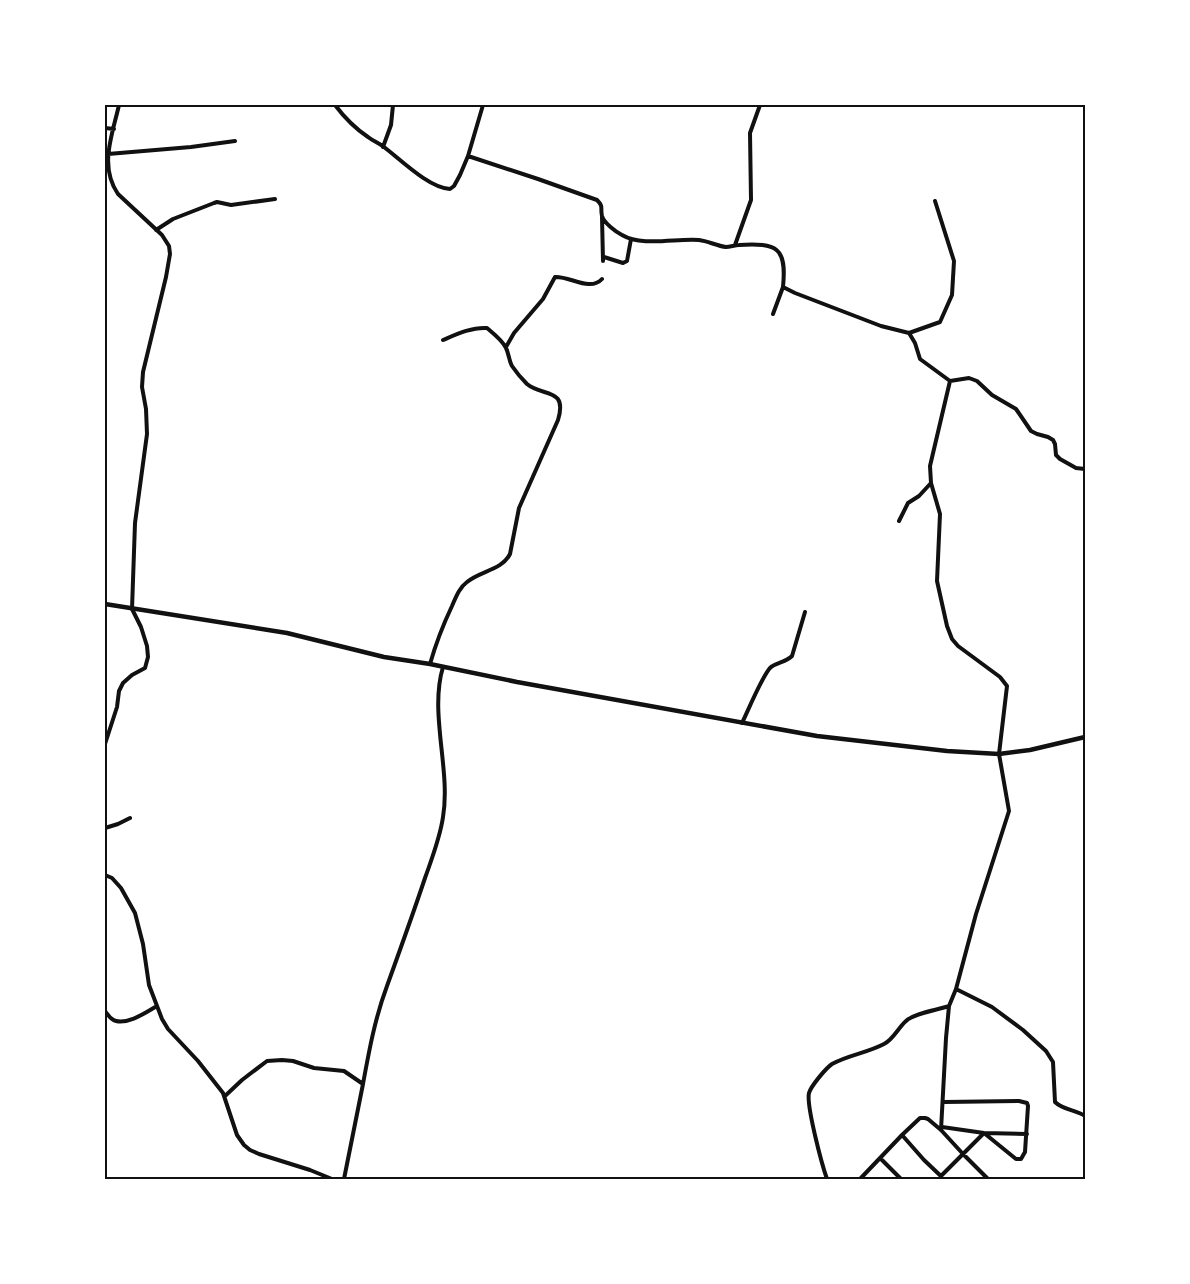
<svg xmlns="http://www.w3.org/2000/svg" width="1190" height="1284" font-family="Karla,sans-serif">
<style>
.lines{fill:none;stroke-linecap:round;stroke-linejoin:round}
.minor{stroke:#111;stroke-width:4}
.tertiary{stroke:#111;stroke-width:4.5}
.neatline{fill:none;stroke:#111;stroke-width:2}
</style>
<rect width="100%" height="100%" fill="#fff"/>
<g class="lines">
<!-- minor -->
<path class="minor" d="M 335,105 C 344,117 356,129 368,137 C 373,141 379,143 384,147 C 401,160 429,188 450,189 L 454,186 L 460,175 L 468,156 L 538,179 L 597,200 C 604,207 600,208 602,216 C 604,223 616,232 622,235 C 642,247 677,238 699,240 C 708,241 717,246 726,247 C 730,247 735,245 739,245 C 777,243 787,247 783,287 L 795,293 L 881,326 L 909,333 L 915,343 L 920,359 L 950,381
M 105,128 L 114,129
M 383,147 L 391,125 L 393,105
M 108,154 L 191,147 L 235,141
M 468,156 L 483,105
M 602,217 L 603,261
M 156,230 L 173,219 L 214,203 L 217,202 L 231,205 L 275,199
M 735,245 L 751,200 L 750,133 L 760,105
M 604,257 L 623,263 L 627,261 L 631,239
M 773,314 L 783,287
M 909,333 L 940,322 L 952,295 L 954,261 L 935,201
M 506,347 L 514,333 L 543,299 L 555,277 C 570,276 590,292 602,279
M 899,521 L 908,503 L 919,496 L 931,483
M 430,664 C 436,643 443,625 452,606 C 456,597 459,588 467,582 C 480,571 502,570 510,554 L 519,508 L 558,420 C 568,387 542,397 527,384 C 522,379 516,372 512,366 C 509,361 509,354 506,348 C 503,341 493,333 487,328 C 472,327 457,334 443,340
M 742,723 C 748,711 763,674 771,667 C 778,662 786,662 792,656 L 805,612
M 105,744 L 117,707 L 119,691 L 123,683 L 132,675 L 145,668 L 148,657 L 147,646 L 141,627 L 132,609 L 135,523 L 147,434 L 146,409 L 142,387 L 143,372 L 166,277 L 170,254 L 169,246 L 162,235 L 118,194 C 99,166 112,136 119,105
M 105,828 L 118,824 L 130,818
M 105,875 L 112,878 L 121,888 L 135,913 L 143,944 L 149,985 L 162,1019 L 168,1029 L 198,1061 L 223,1093 L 237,1135 L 244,1145 L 250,1150 L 259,1154 L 310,1170 L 332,1179
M 956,989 L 992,1007 L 1023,1030 L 1046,1051 L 1053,1062 L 1055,1102 C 1063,1110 1076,1110 1085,1116
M 105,1011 C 108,1015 111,1020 116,1021 C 130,1024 146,1012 157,1006
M 225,1096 L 242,1080 L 267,1061 L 282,1060 L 293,1061 L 314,1068 L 344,1071 L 363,1084 C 369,1051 375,1018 387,986 C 400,950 413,914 425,878 C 432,858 440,838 443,817 C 451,770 429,713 443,667
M 944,1102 L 1019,1101 L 1027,1103 L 1028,1106 L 1025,1152 L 1021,1159 L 1016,1159 L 984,1133
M 942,1127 L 984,1133 L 1027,1134
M 941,1130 L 946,1038 L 949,1006
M 902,1135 L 924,1160 L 944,1179
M 880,1158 L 901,1179
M 344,1179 L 363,1084
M 827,1179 C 822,1165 806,1105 809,1093 C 811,1086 826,1068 832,1064 C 848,1055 867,1053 884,1044 C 893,1040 898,1028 906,1021 C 914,1013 938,1010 949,1006 L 956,989 L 976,914 L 1009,811 L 999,754 L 1007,686 L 1000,677 L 958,646 L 952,639 L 947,626 L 937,581 L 940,514 L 931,483 L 930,466 L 950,381 L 969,378 L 977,381 L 992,395 L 1016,409 L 1031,431 L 1037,434 L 1048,437 L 1053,440 L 1055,444 L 1056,455 L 1060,459 L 1076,468 L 1085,469
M 860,1179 L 902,1135 L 920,1118 L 925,1118 L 928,1119 L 941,1130 L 963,1154 L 984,1133
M 938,1179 L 963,1154 L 988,1179"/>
<!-- tertiary -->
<path class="tertiary" d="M 105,604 L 287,633 L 384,657 L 430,664 L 517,682 L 817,736 L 947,751 L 999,754 L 1030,750 L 1085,737"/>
</g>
<!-- border -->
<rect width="1190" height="1284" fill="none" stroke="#ffffff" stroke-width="213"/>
<rect x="106" y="106" width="978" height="1072" class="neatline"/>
</svg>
